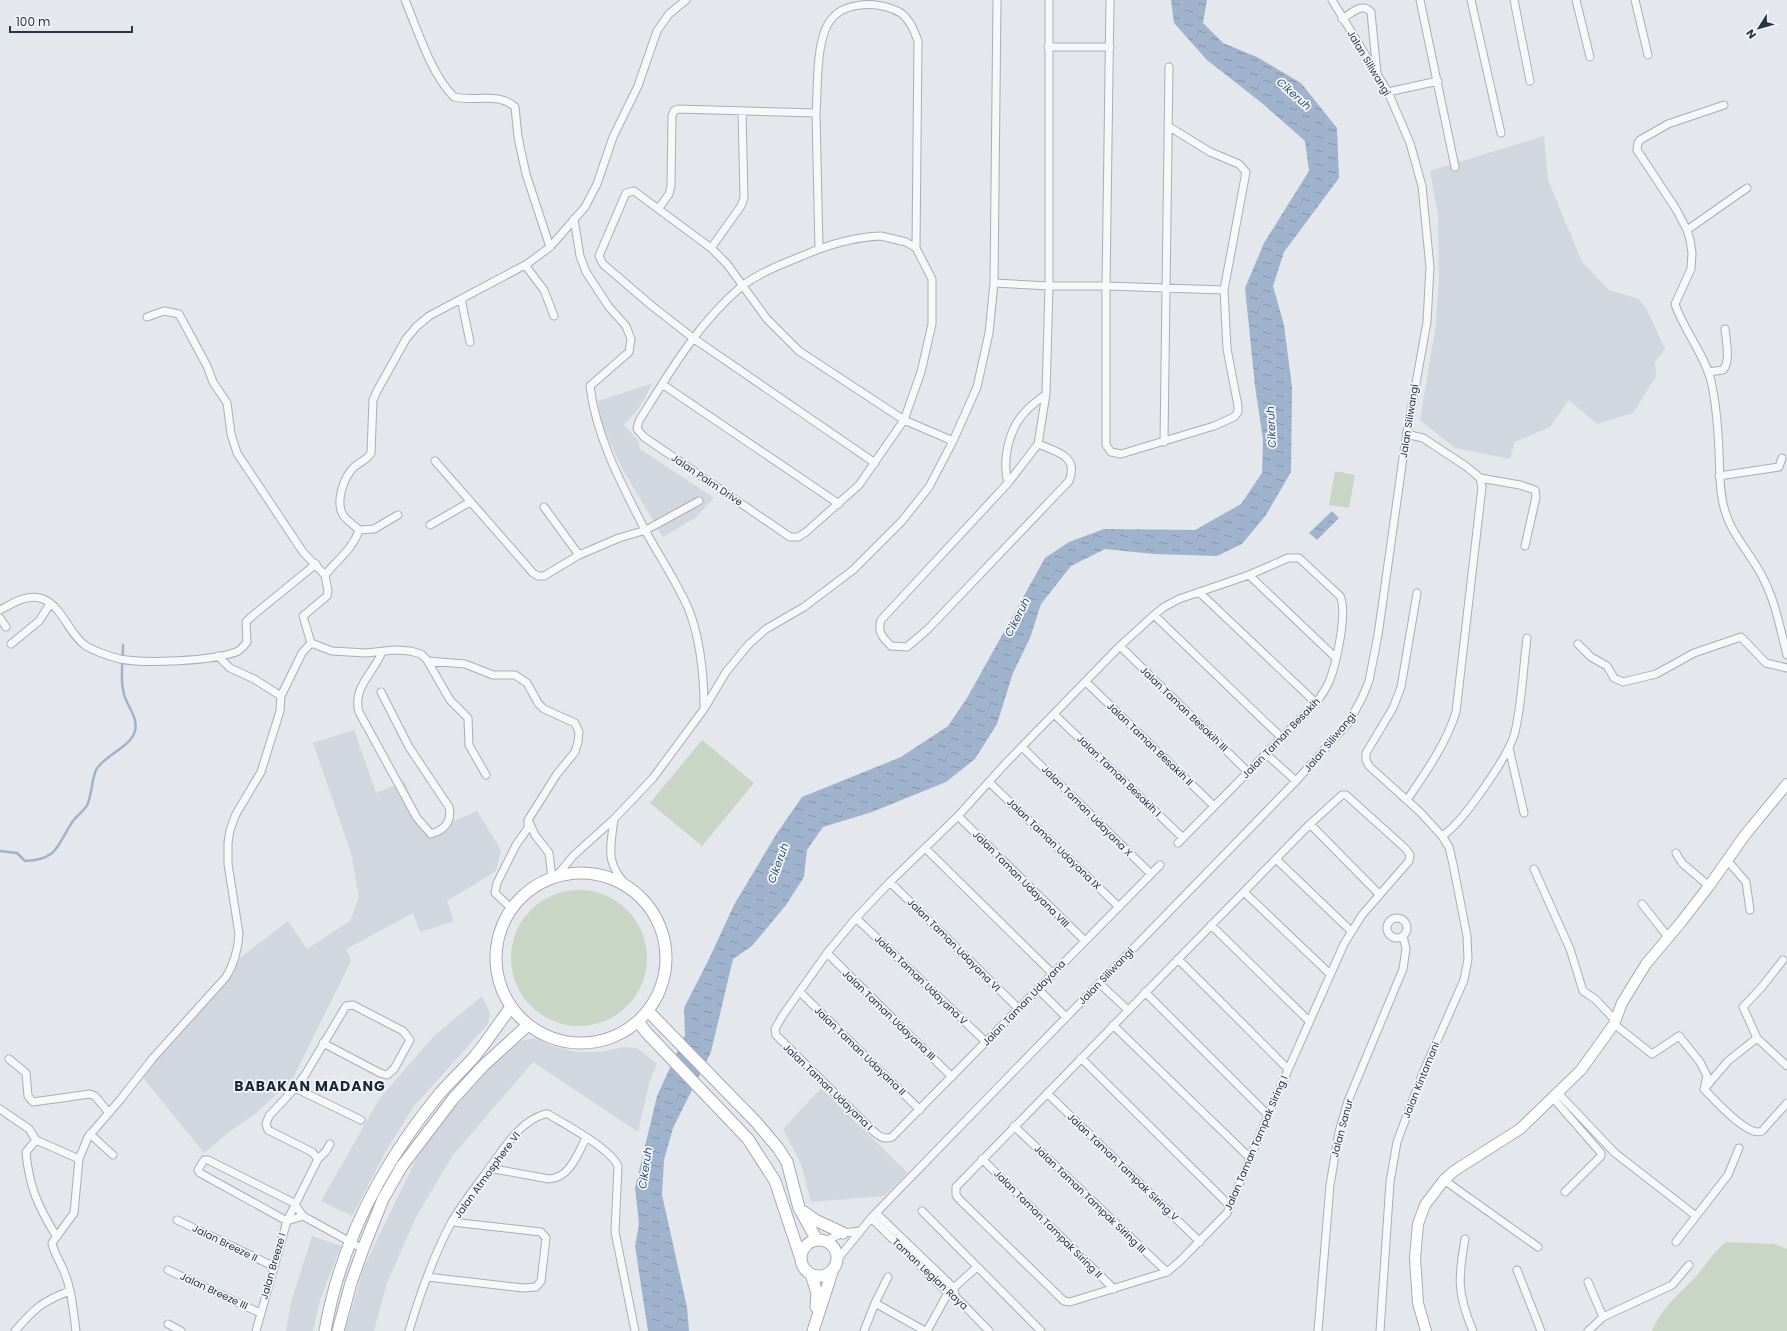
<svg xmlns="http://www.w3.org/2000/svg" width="1787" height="1331" font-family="Poppins,sans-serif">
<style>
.built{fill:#d2d6de}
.grass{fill:#c9d6c5}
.water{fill:url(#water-ripples)}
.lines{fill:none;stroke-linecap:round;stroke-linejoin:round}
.stream{stroke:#9fb4cc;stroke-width:2.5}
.street-casing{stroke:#a9aeb7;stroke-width:9}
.secondary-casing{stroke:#a9aeb7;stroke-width:12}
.primary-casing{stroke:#a3abb8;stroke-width:13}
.street{stroke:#f7f8fa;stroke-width:7}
.secondary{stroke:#fff;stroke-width:10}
.primary{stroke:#fff;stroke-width:11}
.labels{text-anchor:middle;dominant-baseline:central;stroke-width:3.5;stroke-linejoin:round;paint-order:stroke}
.street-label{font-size:10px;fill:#2b3445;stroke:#f4f6f9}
.water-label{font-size:11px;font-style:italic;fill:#34527a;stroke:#f4f6f9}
.district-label{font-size:14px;font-weight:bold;letter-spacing:1px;fill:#1d2536;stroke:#f4f6f9}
</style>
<defs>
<pattern id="water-ripples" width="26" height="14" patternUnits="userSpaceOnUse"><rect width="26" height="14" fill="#9fb4cc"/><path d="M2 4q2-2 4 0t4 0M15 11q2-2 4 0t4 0" fill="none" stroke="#8293a7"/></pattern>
</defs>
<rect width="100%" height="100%" fill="#e4e7ec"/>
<!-- built -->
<path class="built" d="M 1544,136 L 1548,180 L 1582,262 L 1609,290 L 1639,299 L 1647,310 L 1665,349 L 1655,362 L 1656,376 L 1633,413 L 1597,424 L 1569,400 L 1550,427 L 1515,442 L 1510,459 L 1455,448 L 1420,420 L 1436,325 L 1439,276 L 1438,215 L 1430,171 Z
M 653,383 L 639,408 L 624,425 L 638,440 L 640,449 L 714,498 L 695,518 L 663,537 L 624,472 L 601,423 L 598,401 Z
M 354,730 L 376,793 L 404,781 L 427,832 L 477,811 L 501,850 L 496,871 L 447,901 L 454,921 L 420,932 L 413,913 L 346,949 L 351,961 L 292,1080 L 255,1114 L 229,1132 L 204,1153 L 140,1074 L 232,973 L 240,958 L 288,921 L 307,949 L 350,921 L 359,897 L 351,853 L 313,743 Z
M 482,996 L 490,1013 L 488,1024 L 414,1106 L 387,1149 L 352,1216 L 321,1201 L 380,1098 L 434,1036 Z
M 536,1038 L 552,1046 L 576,1052 L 601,1052 L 624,1047 L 637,1048 L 657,1064 L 650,1080 L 638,1132 L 533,1062 L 453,1155 L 416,1217 L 387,1283 L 374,1331 L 345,1331 L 364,1267 L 419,1153 L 451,1108 L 492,1065 L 520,1041 Z
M 821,1088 L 908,1173 L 884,1196 L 811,1202 L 801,1164 L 783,1129 Z
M 312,1236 L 341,1246 L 320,1300 L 313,1331 L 286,1331 L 291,1302 Z"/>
<!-- grass -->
<path class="grass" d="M 1335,471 L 1355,475 L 1349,508 L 1329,505 Z
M 702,740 L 754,783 L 702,846 L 650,803 Z
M511 958a68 68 0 1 1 136 0a68 68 0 1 1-136 0Z
M 1726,1242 L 1774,1244 L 1787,1249 L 1787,1331 L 1652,1331 C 1663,1305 1679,1295 1697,1275 C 1708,1263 1712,1253 1726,1242 Z"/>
<!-- water -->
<path class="water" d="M 1171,0 L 1207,0 L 1203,23 L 1223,43 L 1257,57 L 1301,83 L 1337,128 L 1339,178 L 1284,252 L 1273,286 L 1284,325 L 1292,387 L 1291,472 L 1266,515 L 1242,544 L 1217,556 L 1154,554 L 1105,549 L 1071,566 L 1041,604 L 1030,638 L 1013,673 L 997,724 L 975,759 L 946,782 L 872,812 L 823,827 L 807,850 L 804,877 L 786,905 L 752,946 L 733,959 L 711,1052 L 673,1128 L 664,1160 L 662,1195 L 687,1307 L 689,1331 L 648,1331 L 635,1246 L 639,1224 L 635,1188 L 657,1096 L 685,1035 L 684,1008 L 709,959 L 734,905 L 777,833 L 802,797 L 901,757 L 948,726 L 967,698 L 1045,558 L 1069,542 L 1104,529 L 1195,530 L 1241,504 L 1262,473 L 1263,440 L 1255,386 L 1245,288 L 1264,243 L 1309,171 L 1305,141 L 1263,104 L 1207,60 L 1174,23 Z
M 1332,511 L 1339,518 L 1317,540 L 1309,533 Z"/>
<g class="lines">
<!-- stream -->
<path class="stream" d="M 0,851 L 17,853 L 25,861 C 59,860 57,844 73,821 C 77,815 86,810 88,803 C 92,792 92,779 96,770 C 103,756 131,747 135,731 C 138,720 130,709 126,700 C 119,684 123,662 123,645"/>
<!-- street casing -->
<g class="street-casing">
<path id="street" d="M 405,0 C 418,31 431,74 454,97 C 474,102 499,92 515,107 L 518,137 L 526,174 L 550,247
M 1110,0 L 1106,286 L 1106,445 L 1111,452 L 1121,454 L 1214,426 L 1234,417 L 1238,412 L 1238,406 L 1227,349 L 1224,290 L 1246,172 L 1239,164 L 1210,152 L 1168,126
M 1420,0 L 1455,167
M 1471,0 L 1501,133
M 1514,0 L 1530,81
M 1576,0 L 1590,57
M 1635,0 L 1648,55
M 1342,19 C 1352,13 1362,2 1371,12 L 1377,73
M 1048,47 L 1110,47
M 1388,92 L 1438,81
M 1724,105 L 1668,124 L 1640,140 L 1638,143 L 1637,150 L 1676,209 L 1687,230 L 1690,240 L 1692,253 L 1691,269 L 1675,304 C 1684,331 1704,353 1711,381 C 1716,403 1718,428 1719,451 C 1720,471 1719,492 1725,511 C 1732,535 1750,553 1761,574 C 1775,599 1780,628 1787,655
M 816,113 C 818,87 816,51 826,28 C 838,0 878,0 901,13 C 910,20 914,30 918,41 L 916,248
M 659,208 L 669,194 L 671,186 L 672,116 L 674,111 L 678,109 L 816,113 L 819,249
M 574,219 L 580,256 L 586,272 L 609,307 L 626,326 L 631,339 L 629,352 L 590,386 C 596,437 622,485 645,530 C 659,556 677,582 689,610 C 701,642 704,675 704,708
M 1687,230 L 1747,188
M 881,236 L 906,242 L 916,248 L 932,279 L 932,324 L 921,372 L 904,420 L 859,485 L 806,532 L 798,537 L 790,537 L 644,437 L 637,429 L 639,421 C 669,373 698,323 742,286 C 759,273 782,264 802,256 C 827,245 853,237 881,236 Z
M 711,248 L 741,206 L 744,198 L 742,111
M 525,265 L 544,290 L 554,316
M 994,283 L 1049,286 L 1049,0
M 461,299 L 470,342
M 147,317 L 164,311 L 179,314 L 207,366 L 213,382 L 227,403 L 231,434 L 237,453 L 303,552 L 325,575
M 1708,372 L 1723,370 C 1731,361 1726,341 1725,329
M 662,384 L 839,504
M 1406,434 L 1423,438 L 1467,467 L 1480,478 L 1482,487 L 1456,712 C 1446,744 1426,772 1407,800
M 1164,442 L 1169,67
M 1038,444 C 1057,452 1079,456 1069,481 L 928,629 L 907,647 L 891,646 C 883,638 877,632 881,620 L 1008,483 L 1038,444 L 1046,394 L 1049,286 L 1106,286 L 1224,290
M 435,461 L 533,573 L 538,576 L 544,576 L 579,555 L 619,538 L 646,530 L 699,501
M 875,463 L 693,338 L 652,306 L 603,264 L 599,256 L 626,193 L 634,191 L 711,248 L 727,264 L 767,319 L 799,351 L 904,420 L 953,441
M 1719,476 L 1779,467 L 1782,458
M 1480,478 L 1520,485 L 1535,490 L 1536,497 L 1525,546
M 1008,483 C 1002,461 1008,430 1025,412 C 1031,405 1039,400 1046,394
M 544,507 L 579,555
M 430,525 L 470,502
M 359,530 L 374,529 L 398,515
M 1249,575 L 1336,658
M 1199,592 L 1316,703
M 0,610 C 13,603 28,593 43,599 C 63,607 69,635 86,646 C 96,652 109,656 120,659 C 145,664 212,661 236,652 C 241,650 244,646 247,642 L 246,622 L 251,617 L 316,564
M 1154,615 L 1282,738
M 0,618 L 6,627
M 311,643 L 303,616 L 327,596 L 328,591 L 325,575 C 337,560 353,549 359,530 C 354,525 346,520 343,515 C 335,501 344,477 354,467 C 360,462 367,460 371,453 L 373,400 L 377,391 L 406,339 L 416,327 L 429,316 L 527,264 L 550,247 L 585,207 L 597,184 L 613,137 L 638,86 L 657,31 L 669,14 L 686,0
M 311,643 L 332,651 L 366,653 L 394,650 L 410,651 L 421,654 L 427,660 L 450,700 L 468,718 L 469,745 L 486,775
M 11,644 L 39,621 L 50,604
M 1578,644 L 1591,657 L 1607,666 L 1614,678 L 1623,682 L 1656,674 L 1694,653 L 1741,637 L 1766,663 L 1787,668
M 1120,646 L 1248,772
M 218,656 L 230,668 L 254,679 L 281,696
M 428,661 L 465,664 L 493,675 L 515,675 L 527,683 L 538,703 L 544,709 L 575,723 L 579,732 L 578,742 L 575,752 L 557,774 L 528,820 L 528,828 L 516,845 L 497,883 L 495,893 L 511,908
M 1086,682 L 1214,806
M 381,692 L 409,747 L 449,807 C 452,821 445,830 431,834 L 417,818 L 359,712 C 352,688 373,674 382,652
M 1054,714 L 1183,838
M 1022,747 L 1151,874
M 1509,748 L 1524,813
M 1266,754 L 1296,781
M 989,782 L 1119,907
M 1342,795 L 1346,795 L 1406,849 L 1410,855 L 1409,861 L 1362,915 L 1344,944 L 1272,1106 L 1227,1213 L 1179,1262 L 1167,1272 L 1070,1302 L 1064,1301 L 959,1199 L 956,1195 L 956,1187 L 1310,824 Z
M 958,816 L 1085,941
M 614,819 C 610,851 605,863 629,888
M 529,822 L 535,835 L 549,853 L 552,878
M 1310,824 L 1379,894
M 1442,836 C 1462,824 1510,754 1515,732 C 1522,702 1523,669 1527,638
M 925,848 L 1053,974
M 1676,853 L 1682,863 L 1709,886
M 1276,859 L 1351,931
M 1727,860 L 1746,882 L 1750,910
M 1160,865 L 892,1137 C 883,1140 879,1136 872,1130 L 776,1035 L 775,1029 L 783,1015 L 827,953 L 856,918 L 890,882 L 958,816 L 1006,763 L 1120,646 L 1154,615 L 1164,607 L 1179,599 L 1249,575 L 1288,558 L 1299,558 L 1340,596 C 1348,612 1336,665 1329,682 C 1326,689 1321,696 1316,703 L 1178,843
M 1534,869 L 1570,949 L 1583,991 L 1595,999 L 1615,1020
M 556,877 L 573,856 L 614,819 L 653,778 L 704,709 L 726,672 L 749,644 L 766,629 L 804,607 L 853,570 L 902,521 L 929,487 L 953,441 L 977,387 L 989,333 L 994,283 L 997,0
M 890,882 L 1019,1009
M 1244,892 L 1330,974
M 1642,904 L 1668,937
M1387 928a10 10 0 1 1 20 0a10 10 0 1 1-20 0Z
M 856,918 L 986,1042
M 1211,925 L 1309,1021
M 827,953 L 952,1077
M 1178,959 L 1288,1069
M 1099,983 L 1128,1010
M 1038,989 L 1066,1017
M 800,992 L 920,1110
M 1145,992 L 1268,1115
M 1614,1024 L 1652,1054 L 1679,1036 L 1700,1062 L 1707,1076 L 1704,1089
M 1113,1025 L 1250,1158
M 1757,1038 L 1743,1007 L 1761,988 L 1783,960
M 1081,1058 L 1230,1206
M 9,1059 L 26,1073 L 28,1096 L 33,1102 L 90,1094 L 95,1096 L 109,1113
M 295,1088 L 361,1120
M 1705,1088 L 1728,1061 L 1757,1038 L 1787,1066
M 1704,1089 C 1714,1099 1748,1138 1762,1131 L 1787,1103
M 1047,1093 L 1200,1242
M 1558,1093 L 1615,1153 L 1696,1216
M 1553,1098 L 1601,1153 L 1601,1156 L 1565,1192
M 0,1109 L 29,1129 L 36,1140 L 26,1152 C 29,1187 38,1206 56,1236
M 1014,1126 L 1167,1272
M 90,1134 L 113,1155
M 36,1140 L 79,1159
M 318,1159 L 326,1151 L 330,1144
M 982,1159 L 1114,1289
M 489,1168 L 549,1179 C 570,1178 578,1153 586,1138
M 1444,1180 L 1538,1247
M 922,1211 L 1041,1331
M 876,1213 L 954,1288 L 955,1296
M 303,1216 L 287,1221 L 200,1173 L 198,1170 L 204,1160 L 208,1160 L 294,1203 L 303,1216 L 363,1249
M 871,1218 L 948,1293 L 955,1296 L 989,1331
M 177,1220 L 273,1266
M 1465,1239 C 1458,1278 1457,1294 1473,1331
M 825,1241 L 843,1233 L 860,1231
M 1676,1242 L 1728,1175 L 1739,1148
M 837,1260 L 871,1218 L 1296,781 L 1349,722 L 1362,698 L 1369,681 L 1378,635 L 1405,444 L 1427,322 L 1430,267 L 1422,186 L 1410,143 L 1388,92 L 1332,0
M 168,1270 L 260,1313
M 1517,1270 L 1541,1331
M 427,1277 L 523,1288 L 536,1287 L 541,1281 L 546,1238 L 541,1232 L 452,1222
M 1588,1282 L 1603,1317
M 875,1303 L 925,1331
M 168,1324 L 181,1331
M 15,1331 C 34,1309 42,1301 70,1291
M 76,1331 C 73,1310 72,1289 63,1269 C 59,1260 54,1253 52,1243 L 74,1213 L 79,1159 L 88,1137 L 120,1100 L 153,1058 L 226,977 C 234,964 238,950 239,934 L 228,864 L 228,843 L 230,830 L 236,814 L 261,772 L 280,711 L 281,696 L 302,653 L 311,643
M 256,1331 L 287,1221 L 318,1159 L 312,1152 L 268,1130 L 266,1124 L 269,1116 L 295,1088 L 305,1075 L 346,1006 L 353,1005 L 403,1031 L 410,1040 L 394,1069 L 387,1075 L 380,1073 L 323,1043
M 409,1331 C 420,1294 433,1257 451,1223 C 463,1202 479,1183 493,1163 C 507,1144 521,1121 545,1114 L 548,1114 C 566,1125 610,1148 618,1166 L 615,1232 L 635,1331
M 864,1331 L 875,1303 L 888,1277
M 927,1331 L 948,1293 L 977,1267
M 1318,1331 L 1330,1185 L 1339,1132 L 1348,1101 L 1403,969 L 1406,949 L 1403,936
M 1380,1331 L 1390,1182 L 1397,1142 L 1422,1075 L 1464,980 L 1468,959 L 1467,936 L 1453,864 L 1449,847 L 1442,836 L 1420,812 L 1369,766 L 1366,760 L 1366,753 L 1393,708 L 1401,687 L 1417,593
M 1588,1331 L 1603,1317 L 1672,1285 L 1689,1265"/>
</g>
<!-- secondary casing -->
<g class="secondary-casing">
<path id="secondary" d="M 1426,1331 L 1418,1303 L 1415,1258 L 1418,1224 L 1425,1205 L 1444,1180 L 1454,1171 L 1520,1129 L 1581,1070 L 1614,1024 L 1622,1003 L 1646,964 L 1682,921 L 1709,886 L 1745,835 L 1787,784"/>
</g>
<!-- primary casing -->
<g class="primary-casing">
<path id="primary" d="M496 958a85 85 0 1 1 170 0a85 85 0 1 1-170 0Z
M 648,1011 L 757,1123 L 778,1148 L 787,1162 L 799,1208 L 817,1240
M 638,1021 L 646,1032 L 748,1139 L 775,1181 L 801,1259
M 804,1212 L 815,1220 L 843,1233
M801 1258a18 18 0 1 1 36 0a18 18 0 1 1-36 0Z
M 811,1274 L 817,1293 L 816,1307
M 325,1331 C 340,1245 381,1166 436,1098 C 448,1083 463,1070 475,1056 C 488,1040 499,1023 511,1007
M 338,1331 L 351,1283 L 363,1249 L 383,1199 L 402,1166 L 453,1099 L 483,1066 L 528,1025
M 813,1331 L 833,1269"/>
</g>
<!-- street -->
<use href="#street" class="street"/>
<!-- secondary -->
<use href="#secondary" class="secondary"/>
<!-- primary -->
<use href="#primary" class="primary"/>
</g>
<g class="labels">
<!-- street labels -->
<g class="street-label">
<text transform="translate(1369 63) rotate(59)">Jalan Siliwangi</text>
<text transform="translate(1409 421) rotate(-81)">Jalan Siliwangi</text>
<text transform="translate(707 480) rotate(34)">Jalan Palm Drive</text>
<text transform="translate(1184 709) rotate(44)">Jalan Taman Besakih III</text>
<text transform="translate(1281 738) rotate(-46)">Jalan Taman Besakih</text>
<text transform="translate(1330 742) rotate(-50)">Jalan Siliwangi</text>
<text transform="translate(1150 744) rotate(44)">Jalan Taman Besakih II</text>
<text transform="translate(1119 776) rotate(44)">Jalan Taman Besakih I</text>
<text transform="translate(1087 811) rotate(45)">Jalan Taman Udayana X</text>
<text transform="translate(1054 844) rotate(44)">Jalan Taman Udayana IX</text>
<text transform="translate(1021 879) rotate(45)">Jalan Taman Udayana VIII</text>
<text transform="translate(954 945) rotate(45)">Jalan Taman Udayana VI</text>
<text transform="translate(1106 976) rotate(-46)">Jalan Siliwangi</text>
<text transform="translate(921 980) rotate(44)">Jalan Taman Udayana V</text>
<text transform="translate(1024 1003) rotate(-46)">Jalan Taman Udayana</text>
<text transform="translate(889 1015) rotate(44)">Jalan Taman Udayana III</text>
<text transform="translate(860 1051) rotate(44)">Jalan Taman Udayana II</text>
<text transform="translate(1421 1080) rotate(-68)">Jalan Kintamani</text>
<text transform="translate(828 1087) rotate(44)">Jalan Taman Udayana I</text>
<text transform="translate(1342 1128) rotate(-75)">Jalan Sanur</text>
<text transform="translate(1256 1143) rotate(-67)">Jalan Taman Tampak Siring I</text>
<text transform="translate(1123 1167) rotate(44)">Jalan Taman Tampak Siring V</text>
<text transform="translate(487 1175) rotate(-54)">Jalan Atmosphere VI</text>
<text transform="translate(1090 1199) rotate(44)">Jalan Taman Tampak Siring III</text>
<text transform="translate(1048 1224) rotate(45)">Jalan Taman Tampak Siring II</text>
<text transform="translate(225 1243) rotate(26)">Jalan Breeze II</text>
<text transform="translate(273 1266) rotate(-74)">Jalan Breeze I</text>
<text transform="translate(930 1274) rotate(43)">Taman Legian Raya</text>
<text transform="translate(214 1291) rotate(25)">Jalan Breeze III</text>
</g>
<!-- water labels -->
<g class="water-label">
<text transform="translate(1294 94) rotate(42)">Cikeruh</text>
<text transform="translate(1271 427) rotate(-93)">Cikeruh</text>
<text transform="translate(1017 617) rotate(-63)">Cikeruh</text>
<text transform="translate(778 863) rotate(-70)">Cikeruh</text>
<text transform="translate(645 1168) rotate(-82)">Cikeruh</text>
</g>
<!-- district labels -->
<g class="district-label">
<text x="310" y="1086">BABAKAN MADANG</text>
</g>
</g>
<!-- north arrow -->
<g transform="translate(1759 28) rotate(233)" stroke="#f4f6f9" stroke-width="3" paint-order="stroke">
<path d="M0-3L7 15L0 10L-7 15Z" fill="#2b3445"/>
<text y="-6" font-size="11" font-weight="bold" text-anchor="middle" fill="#2b3445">N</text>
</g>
<!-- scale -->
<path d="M10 26v6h122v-6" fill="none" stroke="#2b3445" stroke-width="2"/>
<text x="16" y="26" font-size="12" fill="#2b3445" stroke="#f4f6f9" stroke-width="3" paint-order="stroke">100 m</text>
</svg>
